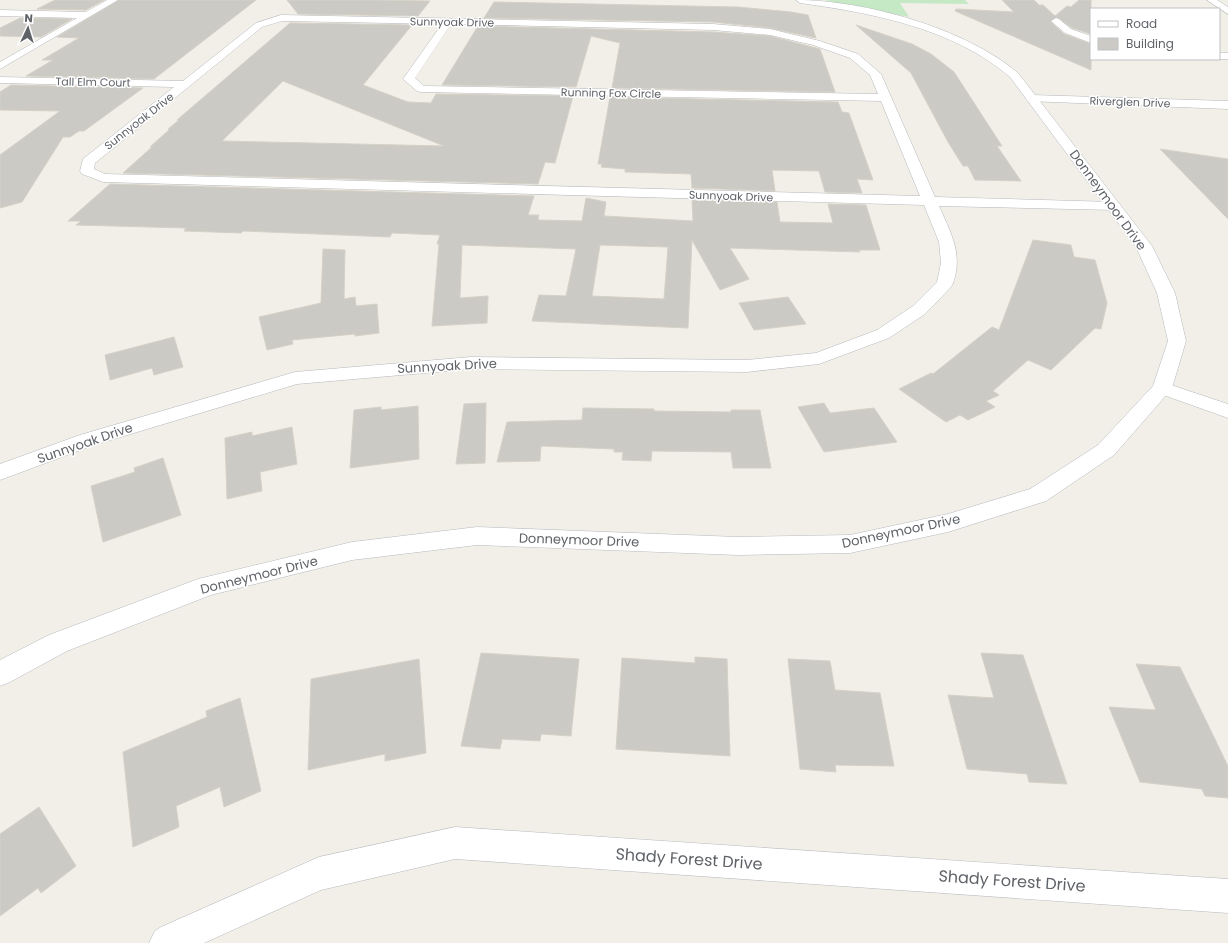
<svg xmlns="http://www.w3.org/2000/svg" width="1228" height="943" font-family="Poppins,sans-serif">
<style>
.green{fill:#c5e8c5}
.building{fill:#cccac5;stroke:#d6d1c6;fill-rule:evenodd}
.lines{fill:none;stroke-linecap:round;stroke-linejoin:round}
.street-casing{stroke:#b5b8bc;stroke-width:1}
.secondary-casing{stroke:#b6babf;stroke-width:1}
.street{fill:#fff;fill-rule:evenodd}
.secondary{fill:#fff;fill-rule:evenodd}
.labels{text-anchor:middle;dominant-baseline:central;stroke-width:3;stroke-linejoin:round;paint-order:stroke}
.far-street-label{font-size:11px;fill:#5f6368;stroke:#fff}
.street-label{font-size:13px;fill:#5f6368;stroke:#fff}
.near-street-label{font-size:16px;fill:#5f6368;stroke:#fff}
</style>
<rect width="100%" height="100%" fill="#f1efe8"/>
<!-- green -->
<path class="green" d="M 824,0 L 965,0 L 969,4 L 900,3 L 909,17 Z"/>
<!-- building -->
<path class="building" d="M 55,0 L 104,0 L 86,10 L 37,9 Z
M 119,0 L 256,0 L 154,79 L 26,76 L 53,60 L 42,60 L 79,38 L 57,37 Z
M 287,0 L 372,0 L 430,1 L 418,16 L 298,14 Z
M 1002,0 L 1034,0 L 1039,5 L 1043,5 L 1055,16 L 1067,6 L 1071,7 L 1079,0 L 1091,0 L 1091,34 L 1072,28 L 1056,17 L 1050,21 L 1064,34 L 1091,44 L 1091,70 L 955,11 L 956,9 L 1014,12 Z
M 494,2 L 738,7 L 791,12 L 808,15 L 816,38 L 770,28 L 713,22 L 484,18 Z
M 20,18 L 72,19 L 41,37 L 0,36 L 0,28 Z
M 290,23 L 412,25 L 363,85 L 408,102 L 431,103 L 436,94 L 573,96 L 555,163 L 545,162 L 538,184 L 123,173 L 152,147 L 150,147 L 170,129 L 168,129 L 179,120 L 177,120 ZM 283,81 L 444,146 L 222,141 Z
M 856,25 L 912,44 L 931,54 L 954,72 L 1002,146 L 997,146 L 1021,181 L 975,180 L 968,166 L 963,166 L 948,142 L 911,73 Z
M 478,26 L 713,32 L 770,36 L 820,49 L 835,92 L 612,88 L 620,43 L 591,36 L 576,87 L 442,85 Z
M 11,85 L 143,88 L 84,131 L 79,131 L 70,137 L 63,137 L 22,202 L 0,208 L 0,155 L 60,111 L 0,110 L 0,92 Z
M 610,97 L 838,102 L 842,112 L 849,113 L 873,180 L 857,179 L 862,193 L 825,192 L 819,171 L 772,170 L 775,191 L 692,188 L 691,174 L 625,172 L 625,169 L 601,167 L 602,164 L 598,164 Z
M 1160,149 L 1228,159 L 1228,219 Z
M 110,184 L 534,196 L 528,215 L 539,215 L 538,220 L 582,221 L 586,198 L 606,202 L 604,216 L 693,221 L 692,200 L 777,202 L 780,222 L 833,223 L 828,204 L 866,205 L 880,250 L 859,250 L 860,252 L 730,248 L 749,279 L 720,290 L 692,240 L 688,328 L 532,321 L 539,295 L 566,296 L 576,249 L 462,245 L 460,298 L 488,296 L 487,323 L 432,326 L 439,244 L 437,244 L 440,235 L 392,233 L 390,237 L 243,231 L 241,233 L 184,231 L 186,228 L 76,225 L 81,221 L 68,221 ZM 600,245 L 668,247 L 664,299 L 592,296 Z
M 1033,240 L 1071,245 L 1074,257 L 1095,260 L 1107,303 L 1101,329 L 1095,328 L 1051,370 L 1028,360 L 993,391 L 999,395 L 986,401 L 995,407 L 968,420 L 960,415 L 946,422 L 899,389 L 931,373 L 933,374 L 992,327 L 999,330 Z
M 323,249 L 345,250 L 344,299 L 355,297 L 356,306 L 377,304 L 379,333 L 355,336 L 355,334 L 292,340 L 293,344 L 267,350 L 259,317 L 321,303 Z
M 788,297 L 806,324 L 754,330 L 739,303 Z
M 174,337 L 183,367 L 154,375 L 152,368 L 110,380 L 105,355 Z
M 486,403 L 485,463 L 456,464 L 464,404 Z
M 824,403 L 830,413 L 874,408 L 897,442 L 824,452 L 798,407 Z
M 418,406 L 419,459 L 350,468 L 354,410 L 381,407 L 381,410 Z
M 583,408 L 654,409 L 654,411 L 731,412 L 731,410 L 760,410 L 771,468 L 733,468 L 731,452 L 652,451 L 651,461 L 622,460 L 623,452 L 614,452 L 614,449 L 541,446 L 540,461 L 497,462 L 507,422 L 582,420 Z
M 292,427 L 297,464 L 260,472 L 262,491 L 227,499 L 225,438 L 252,432 L 252,436 Z
M 163,458 L 181,515 L 103,542 L 91,486 L 135,472 L 134,468 Z
M 481,653 L 579,659 L 571,736 L 541,734 L 540,741 L 502,739 L 500,749 L 461,746 Z
M 981,653 L 1023,655 L 1067,784 L 1029,782 L 1027,774 L 967,769 L 948,695 L 994,698 Z
M 695,657 L 727,659 L 730,756 L 616,749 L 622,658 L 695,663 Z
M 419,659 L 426,753 L 385,761 L 385,754 L 308,770 L 311,679 Z
M 788,659 L 830,661 L 835,690 L 880,693 L 894,766 L 835,765 L 836,772 L 800,769 Z
M 1136,664 L 1180,667 L 1228,766 L 1228,798 L 1205,796 L 1202,789 L 1140,782 L 1109,707 L 1156,710 Z
M 240,698 L 261,791 L 224,807 L 220,787 L 176,806 L 179,827 L 133,847 L 123,752 L 207,717 L 206,711 Z
M 39,807 L 76,866 L 41,893 L 38,888 L 0,916 L 0,834 Z"/>
<g class="lines">
<!-- street casing -->
<g class="street-casing">
<path id="street" d="M 107,0 L 118,0 L 0,69 L 0,62 L 77,18 L 0,16 L 0,10 L 86,12 Z
M 1207,0 L 1217,0 L 1228,7 L 1228,14 Z
M 281,15 L 713,24 L 770,29 L 820,41 L 858,54 L 881,74 L 935,197 L 1114,202 L 1119,203 L 1121,206 L 1119,209 L 1114,210 L 939,206 C 948,227 960,247 956,272 C 955,277 954,282 951,287 L 925,314 L 889,338 L 819,364 L 747,372 L 471,369 L 297,384 L 94,445 L 0,480 L 0,464 L 80,435 L 295,372 L 471,357 L 747,360 L 816,353 L 877,330 L 913,306 L 937,282 L 941,263 L 939,242 L 924,205 L 103,182 L 82,174 L 80,171 L 83,159 L 174,87 L 0,83 L 0,77 L 183,81 L 256,23 ZM 282,21 L 442,24 L 403,79 L 417,91 L 421,92 L 881,101 L 920,196 L 105,174 L 94,169 L 95,163 L 262,27 ZM 451,24 L 713,30 L 770,35 L 813,45 L 850,58 L 870,75 L 878,94 L 424,86 L 415,78 Z
M 1056,18 L 1059,19 L 1071,29 L 1091,36 L 1091,43 L 1065,33 L 1051,21 Z
M 1219,53 L 1228,53 L 1228,59 L 1218,59 Z
M 1032,95 L 1228,101 L 1228,109 L 1028,101 L 1026,99 L 1028,97 Z
M 1162,382 L 1228,404 L 1228,418 L 1155,392 L 1152,388 L 1155,384 Z
M 455,827 L 1228,879 L 1228,913 L 455,859 L 321,890 L 204,943 L 149,943 L 155,931 L 161,927 L 319,857 Z"/>
</g>
<!-- secondary casing -->
<g class="secondary-casing">
<path id="secondary" d="M 796,0 C 864,0 965,28 1018,73 L 1152,246 L 1175,293 L 1186,341 L 1172,388 L 1169,392 L 1114,455 L 1046,501 L 948,532 L 850,553 L 738,555 L 477,545 L 352,560 L 211,595 L 67,651 L 10,682 L 0,686 L 0,660 L 49,635 L 198,579 L 352,542 L 477,527 L 738,537 L 850,535 L 948,514 L 1030,489 L 1098,445 L 1153,386 L 1168,341 L 1157,293 L 1136,247 L 1010,77 C 953,28 872,13 800,3 Z"/>
</g>
<!-- street -->
<use href="#street" class="street"/>
<!-- secondary -->
<use href="#secondary" class="secondary"/>
</g>
<g class="labels">
<!-- far-street labels -->
<g class="far-street-label">
<text transform="translate(452 22) rotate(1)">Sunnyoak Drive</text>
<text transform="translate(93 82) rotate(1)">Tall Elm Court</text>
<text transform="translate(611 93) rotate(1)">Running Fox Circle</text>
<text transform="translate(1130 102) rotate(2)">Riverglen Drive</text>
<text transform="translate(139 121) rotate(-38)">Sunnyoak Drive</text>
<text transform="translate(731 196) rotate(2)">Sunnyoak Drive</text>
</g>
<!-- street labels -->
<g class="street-label">
<text transform="translate(1108 200) rotate(54)">Donneymoor Drive</text>
<text transform="translate(447 366) rotate(-3)">Sunnyoak Drive</text>
<text transform="translate(85 443) rotate(-19)">Sunnyoak Drive</text>
<text transform="translate(901 531) rotate(-12)">Donneymoor Drive</text>
<text transform="translate(579 540) rotate(2)">Donneymoor Drive</text>
<text transform="translate(259 575) rotate(-14)">Donneymoor Drive</text>
</g>
<!-- near-street labels -->
<g class="near-street-label">
<text transform="translate(689 859) rotate(4)">Shady Forest Drive</text>
<text transform="translate(1012 881) rotate(4)">Shady Forest Drive</text>
</g>
</g>
<!-- legend -->
<rect x="1090" y="8" width="130" height="52" fill="#ffffff" stroke="#bfc1c3"/>
<rect x="1098" y="21" width="20" height="6" fill="#ffffff" stroke="#bfc1c3"/>
<text x="1126" y="28" font-size="12" fill="#5f6368">Road</text>
<rect x="1098" y="38" width="20" height="12" fill="#cccac5" stroke="#bfc1c3"/>
<text x="1126" y="48" font-size="12" fill="#5f6368">Building</text>
<!-- north arrow -->
<g transform="translate(28 28) rotate(4)" stroke="#ffffff" stroke-width="3" paint-order="stroke">
<path d="M0-3L7 15L0 10L-7 15Z" fill="#5f6368"/>
<text y="-6" font-size="11" font-weight="bold" text-anchor="middle" fill="#5f6368">N</text>
</g>
</svg>
